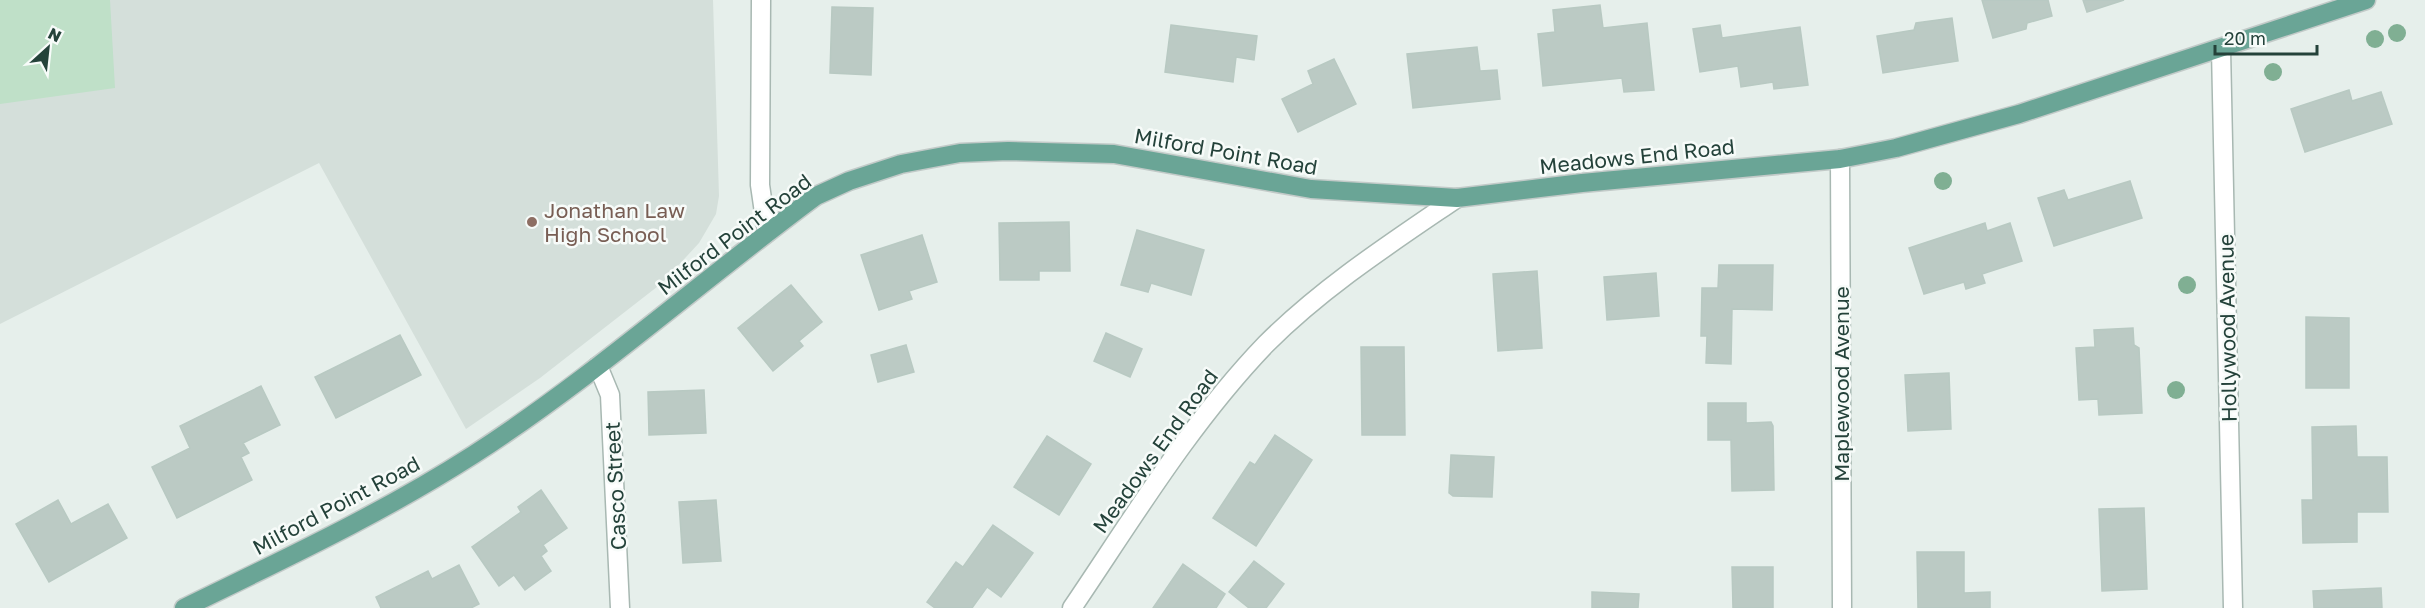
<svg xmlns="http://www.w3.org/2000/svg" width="2425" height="608" font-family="'Golos Text',sans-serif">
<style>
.built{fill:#d4dfda}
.green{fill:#bfe0c8}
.building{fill:#bbcac4;stroke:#b8c9c2;stroke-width:1.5}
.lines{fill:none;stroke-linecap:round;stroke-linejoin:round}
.minor-casing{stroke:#a8b8b2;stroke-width:21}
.major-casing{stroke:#c2cac8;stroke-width:21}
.minor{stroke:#fff;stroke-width:18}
.major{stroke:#6aa596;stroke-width:18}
.tree{fill:#80af93}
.education-dot{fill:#8d6e63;stroke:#f7fbf9;stroke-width:2}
.labels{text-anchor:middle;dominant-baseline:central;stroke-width:5;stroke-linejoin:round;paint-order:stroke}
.street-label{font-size:21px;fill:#24423a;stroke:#f7fbf9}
.education-label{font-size:21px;fill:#785e54;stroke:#f7fbf9;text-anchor:start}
</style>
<rect width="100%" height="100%" fill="#e6efeb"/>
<!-- built -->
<path class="built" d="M 0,0 L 713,0 L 719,196 L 716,214 L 699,243 L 662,283 L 540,378 L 466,429 L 319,163 L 0,324 Z"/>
<!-- green -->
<path class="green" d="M 0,0 L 110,0 L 115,88 L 0,104 Z"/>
<!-- building -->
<path class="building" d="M 1982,0 L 2048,0 L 2052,16 L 2027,23 L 2026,29 L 1993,38 Z
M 2083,0 L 2124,0 L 2087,12 Z
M 1600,5 L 1603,28 L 1647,23 L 1654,90 L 1624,92 L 1622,78 L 1543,86 L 1538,34 L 1555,32 L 1553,10 Z
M 832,7 L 873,8 L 871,75 L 830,73 Z
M 1952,18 L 1958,61 L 1883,73 L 1877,36 L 1914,30 L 1916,23 Z
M 1171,25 L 1257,36 L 1254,60 L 1236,57 L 1233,82 L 1165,72 Z
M 1720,25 L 1722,38 L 1800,27 L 1808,85 L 1774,89 L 1773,82 L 1741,87 L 1738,66 L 1700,72 L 1693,29 Z
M 1477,47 L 1480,71 L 1497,70 L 1500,99 L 1413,108 L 1407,54 Z
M 1334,59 L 1356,104 L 1298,132 L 1282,99 L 1313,84 L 1308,71 Z
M 2349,90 L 2352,101 L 2381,92 L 2392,124 L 2305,152 L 2291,109 Z
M 2130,181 L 2142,218 L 2054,246 L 2038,198 L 2064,190 L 2068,200 Z
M 1069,222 L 1070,271 L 1039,271 L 1039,280 L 1000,280 L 999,223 Z
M 1985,223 L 1987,231 L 2010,223 L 2022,261 L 1982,274 L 1985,283 L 1966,289 L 1964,282 L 1924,294 L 1909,248 Z
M 1137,230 L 1204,250 L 1191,295 L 1151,283 L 1148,292 L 1121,285 Z
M 922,235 L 937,282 L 909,291 L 912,299 L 879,310 L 861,255 Z
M 1719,265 L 1773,265 L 1772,310 L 1732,309 L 1731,364 L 1706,363 L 1707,336 L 1701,336 L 1702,288 L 1718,288 Z
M 1537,271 L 1542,348 L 1498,351 L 1493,274 Z
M 1656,273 L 1659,316 L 1607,320 L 1604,277 Z
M 791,285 L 822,322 L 799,341 L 803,346 L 773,371 L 738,328 Z
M 2306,317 L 2349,318 L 2349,388 L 2306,388 Z
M 2133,328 L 2134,345 L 2139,348 L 2142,413 L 2099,415 L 2098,399 L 2079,400 L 2076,348 L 2095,347 L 2094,330 Z
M 1106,333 L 1142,349 L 1130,377 L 1094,361 Z
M 400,335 L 421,375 L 336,418 L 315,377 Z
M 906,345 L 914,372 L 878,382 L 871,355 Z
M 1361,347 L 1404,347 L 1405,435 L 1362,435 Z
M 1949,373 L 1951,429 L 1908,431 L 1905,375 Z
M 261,386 L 280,425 L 243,443 L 249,453 L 241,457 L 252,480 L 177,518 L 152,467 L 190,448 L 180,426 Z
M 704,390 L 706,433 L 649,435 L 648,392 Z
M 1708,403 L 1746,403 L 1746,423 L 1771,422 L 1773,426 L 1774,490 L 1732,491 L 1731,440 L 1708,440 Z
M 2356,426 L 2357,457 L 2387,457 L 2388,512 L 2357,512 L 2357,542 L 2303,543 L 2302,500 L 2313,500 L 2312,427 Z
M 1275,435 L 1312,460 L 1256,546 L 1213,518 L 1250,462 L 1255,465 Z
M 1047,436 L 1091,464 L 1059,515 L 1014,487 Z
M 1451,455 L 1494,457 L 1492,497 L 1453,496 L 1449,493 Z
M 541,490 L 567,528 L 543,545 L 547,551 L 541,556 L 551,571 L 525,590 L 514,575 L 499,586 L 472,547 L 521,512 L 518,507 Z
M 58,500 L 71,524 L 108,504 L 127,538 L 49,582 L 16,524 Z
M 716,500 L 721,561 L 683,563 L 679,502 Z
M 2144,508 L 2147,589 L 2102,591 L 2099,509 Z
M 993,525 L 1033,553 L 1001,597 L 987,587 L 972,608 L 935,608 L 927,602 L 956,562 L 963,567 Z
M 1917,552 L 1964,552 L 1964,593 L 1990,592 L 1990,608 L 1918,608 Z
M 1254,561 L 1284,584 L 1266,608 L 1249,608 L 1229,592 Z
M 1183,564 L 1225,594 L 1216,608 L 1153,608 Z
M 459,565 L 479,604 L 471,608 L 381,608 L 376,597 L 428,571 L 432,579 Z
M 1732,567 L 1773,567 L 1773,608 L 1733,608 Z
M 2381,588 L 2382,608 L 2314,608 L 2313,591 Z
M 1592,592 L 1639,594 L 1638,608 L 1592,608 Z"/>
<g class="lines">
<!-- minor casing -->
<g class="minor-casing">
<path id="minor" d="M 761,0 L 760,185 L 767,233
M 2221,49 L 2233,608
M 1840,159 L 1842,608
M 598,366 L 610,395 L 620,608
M 1072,608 C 1133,518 1190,423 1266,344 C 1323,287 1391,243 1457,198"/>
</g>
<!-- major casing -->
<g class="major-casing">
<path id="major" d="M 184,608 C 282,560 381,514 473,455 C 594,377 701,281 816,196 L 849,181 L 901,164 L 960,153 L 1008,151 L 1114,154 L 1311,189 L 1457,198 L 1582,183 L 1840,159 L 1896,148 L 2019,114 L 2366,0"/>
</g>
<!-- minor -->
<use href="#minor" class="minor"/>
<!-- major -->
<use href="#major" class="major"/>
</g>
<!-- trees -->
<g class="tree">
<circle cx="2397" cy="33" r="9"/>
<circle cx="2375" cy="39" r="9"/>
<circle cx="2273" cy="72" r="9"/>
<circle cx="1943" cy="181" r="9"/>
<circle cx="2187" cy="285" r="9"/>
<circle cx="2176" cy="390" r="9"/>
</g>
<!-- markers -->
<circle class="education-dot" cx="532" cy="222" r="6"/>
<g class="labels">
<!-- street labels -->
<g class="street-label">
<text transform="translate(1226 151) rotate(10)">Milford Point Road</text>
<text transform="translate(1637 156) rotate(-6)">Meadows End Road</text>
<text transform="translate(734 234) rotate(-37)">Milford Point Road</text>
<text transform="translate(2227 328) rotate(-91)">Hollywood Avenue</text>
<text transform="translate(1841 384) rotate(-90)">Maplewood Avenue</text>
<text transform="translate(1155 451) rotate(-54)">Meadows End Road</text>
<text transform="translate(615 486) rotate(-93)">Casco Street</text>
<text transform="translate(336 505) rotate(-28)">Milford Point Road</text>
</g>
<!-- education labels -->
<g class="education-label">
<text x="544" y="210">Jonathan Law<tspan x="544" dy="24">High School</tspan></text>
</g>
</g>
<!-- north arrow -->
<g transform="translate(48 48) rotate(27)" stroke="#f7fbf9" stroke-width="4.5" paint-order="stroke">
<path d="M0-4.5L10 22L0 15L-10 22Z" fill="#24423a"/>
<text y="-9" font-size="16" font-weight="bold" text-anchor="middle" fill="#24423a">N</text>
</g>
<!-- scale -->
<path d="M2215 45v9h102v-9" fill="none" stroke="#24423a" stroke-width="3"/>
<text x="2224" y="45" font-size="18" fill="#24423a" stroke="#f7fbf9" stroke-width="4.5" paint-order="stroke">20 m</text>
</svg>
